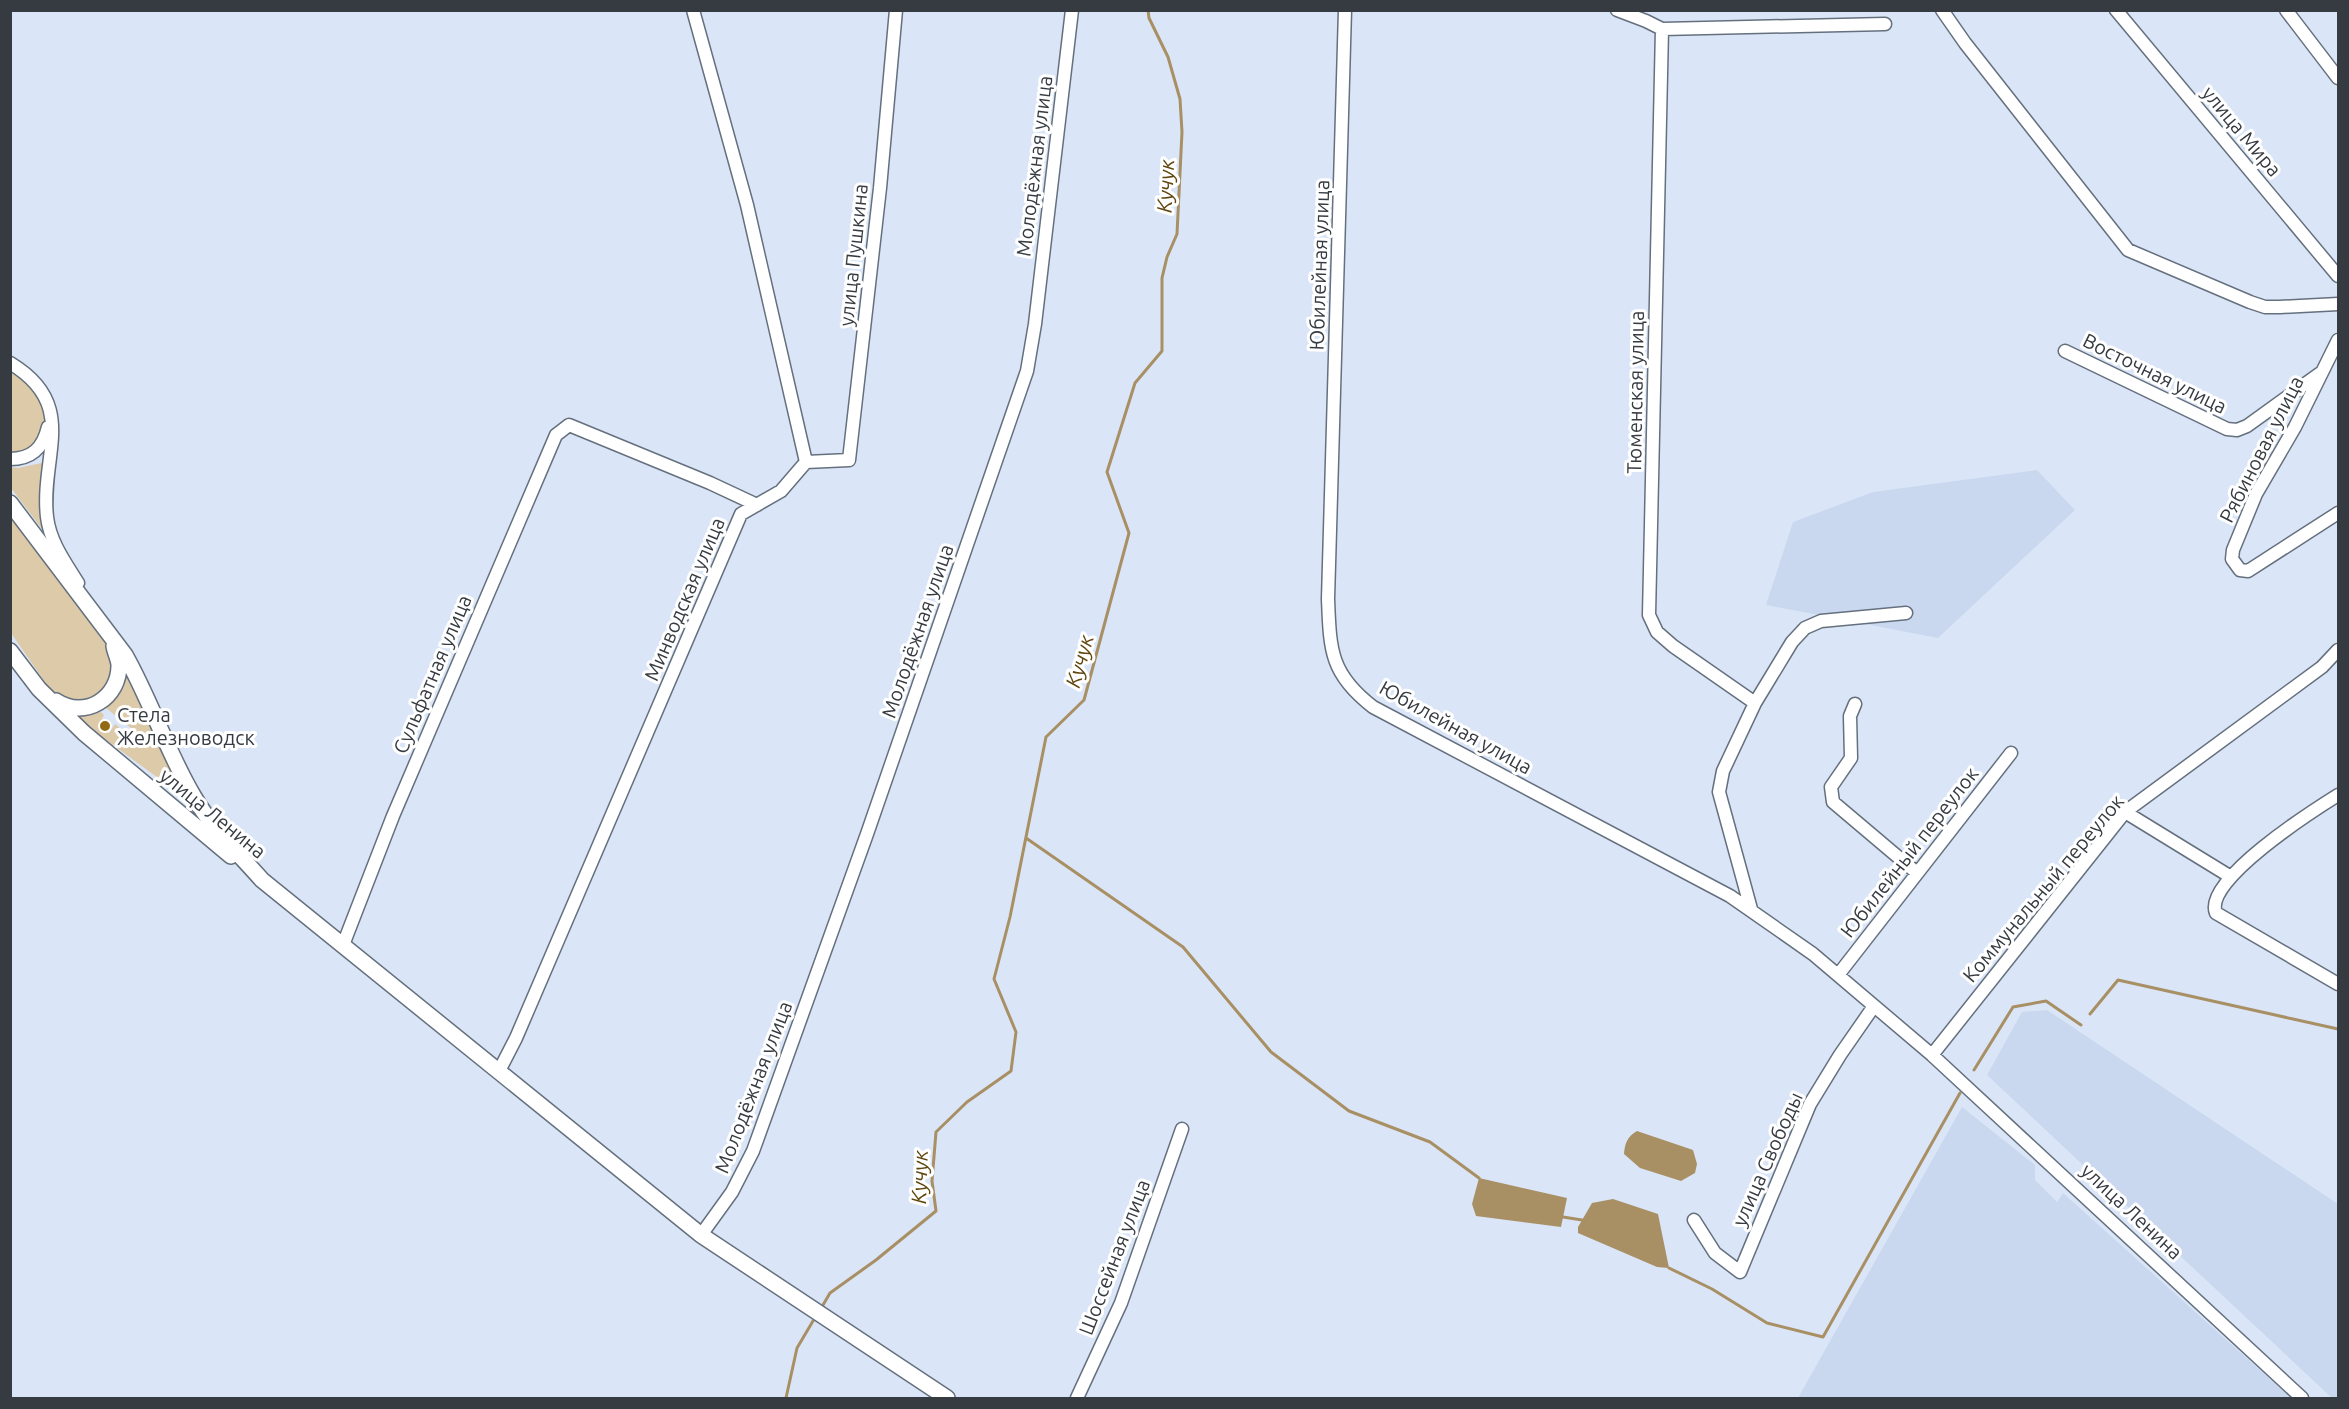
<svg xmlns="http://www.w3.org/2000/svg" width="2349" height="1409" font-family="Ubuntu,sans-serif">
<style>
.built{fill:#c9d8ef}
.green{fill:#ddcaa8}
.water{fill:#a88f64}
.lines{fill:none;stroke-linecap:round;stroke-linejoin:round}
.stream{stroke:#a88f64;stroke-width:3}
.minor-casing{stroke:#65707e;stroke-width:15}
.major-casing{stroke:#65707e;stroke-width:18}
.minor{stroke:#fff;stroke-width:12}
.major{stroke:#fff;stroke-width:15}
.poi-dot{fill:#926b13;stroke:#fff;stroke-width:2}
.labels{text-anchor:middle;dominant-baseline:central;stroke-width:6;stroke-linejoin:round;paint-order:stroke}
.street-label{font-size:20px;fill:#363b41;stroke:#fff}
.poi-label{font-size:20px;fill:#363b41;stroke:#fff;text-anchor:start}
.water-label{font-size:21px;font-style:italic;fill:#60460f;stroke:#fff}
</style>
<rect width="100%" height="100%" fill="#dae6f7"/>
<!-- built -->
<path class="built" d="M 2037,470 L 2075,510 L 1938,638 L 1766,605 L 1793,522 L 1873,492 Z
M 2047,1010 L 2338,1204 L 2338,1398 L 2332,1398 L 1987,1075 L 2022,1012 Z
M 1962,1107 L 2035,1165 L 2035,1180 L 2057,1202 L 2063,1193 L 2291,1398 L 1798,1398 Z"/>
<!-- green -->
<path class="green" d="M 10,369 C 21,377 34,387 40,399 C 53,426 41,452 11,452 Z
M 46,462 L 45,533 L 11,488 L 11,467 L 18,468 Z
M 10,513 L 107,646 C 115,671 113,676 99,698 L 76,703 L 60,696 L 49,688 L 11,633 Z
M 125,671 L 191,802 L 72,715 L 87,715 L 101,712 L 104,715 L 98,726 L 109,733 L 115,724 L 130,736 L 127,741 L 135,746 L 141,736 L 106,708 L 121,688 Z"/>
<!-- water -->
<path class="water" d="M 1637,1131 L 1693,1150 L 1697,1164 L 1695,1173 L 1681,1181 L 1640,1168 L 1624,1154 C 1625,1143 1627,1137 1637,1131 Z
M 1479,1178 L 1567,1198 L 1561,1227 L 1476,1216 L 1472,1204 Z
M 1613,1199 L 1658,1214 L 1669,1268 L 1657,1267 L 1578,1233 L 1578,1227 L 1592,1203 Z"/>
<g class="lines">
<!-- stream -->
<path class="stream" d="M 1026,838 L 1183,947 L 1271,1052 L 1349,1111 L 1430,1142 L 1479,1178
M 2090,1014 L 2118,980 L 2338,1029
M 1974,1070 L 2013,1007 L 2046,1001 L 2081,1025
M 1563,1217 L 1582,1220
M 1669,1268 L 1712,1289 L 1767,1323 L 1823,1337 L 1960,1093
M 823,1305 L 830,1293 L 876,1260 L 936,1211 L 932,1181 L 936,1132 L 967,1102 L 1011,1071 L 1016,1032 L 994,979 L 1010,917 L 1046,737 L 1084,700 L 1129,533 L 1107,472 L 1135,383 L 1162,351 L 1162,278 L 1167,257 L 1177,234 L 1182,132 L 1180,99 L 1168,57 L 1149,18 L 1148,10
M 786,1398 L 797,1348 L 813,1321"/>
<!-- minor casing -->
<g class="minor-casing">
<path id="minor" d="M 693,10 L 747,205 L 806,462
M 1345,10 L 1328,599 C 1330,650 1330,674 1373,707 L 1730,896 L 1813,954 L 1932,1055 L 2302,1398
M 1617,10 L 1646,21 L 1662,29 L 1885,24
M 1942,10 L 1965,43 L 2128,250 L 2250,302 L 2265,307 L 2280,307 L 2338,304
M 2116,10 L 2338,276
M 2286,10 L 2338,78
M 1662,29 L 1649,615 L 1657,632 L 1673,646 L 1755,703
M 2338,340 L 2295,427 L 2256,494 L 2233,550 L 2232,559 L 2240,570 L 2248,571 L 2338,513
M 2065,351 L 2227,429 L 2237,430 L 2247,426 L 2319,374
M 10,363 C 80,405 40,455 47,517 C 50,542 65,562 78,583
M 10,459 C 32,459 43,448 48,427
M 806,462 L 849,460 L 880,188 L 896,10
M 1855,704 L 1850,716 L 1851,758 L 1831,787 L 1833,802 L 1917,873
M 2338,795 C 2314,810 2202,881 2216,913 L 2338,984
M 2125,812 L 2231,877
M 1751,909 L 1719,792 L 1723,771 L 1755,703 L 1792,642 L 1805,628 L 1821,621 L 1906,613
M 343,945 L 393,816 L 556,435 L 569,425 L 710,483 L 757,505
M 1838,975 L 2011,753
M 1932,1055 L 2125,812 L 2322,667 L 2338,650
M 499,1071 L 516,1038 L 741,514 L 781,491 L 806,462
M 1694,1220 L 1715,1253 L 1740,1272 L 1810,1104 L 1840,1055 L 1874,1006
M 701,1235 L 732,1192 L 753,1151 L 867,834 L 1027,371 L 1035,324 L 1072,10
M 1077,1398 L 1121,1303 L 1182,1129"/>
</g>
<!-- major casing -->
<g class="major-casing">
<path id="major" d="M 10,503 L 125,655 C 151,701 167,752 194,797 C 212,828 238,853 262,880 L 701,1235 L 947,1398
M 10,651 L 39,689 L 84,733 L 231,856
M 56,701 C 85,720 120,698 119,664 C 118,658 115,652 114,646"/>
</g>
<!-- minor -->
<use href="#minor" class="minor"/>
<!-- major -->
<use href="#major" class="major"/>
</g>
<!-- markers -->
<circle class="poi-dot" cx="105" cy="726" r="6"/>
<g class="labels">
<!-- street labels -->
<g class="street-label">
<text transform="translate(2242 131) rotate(50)">улица Мира</text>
<text transform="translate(1034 166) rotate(-83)">Молодёжная улица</text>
<text transform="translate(853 255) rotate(-84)">улица Пушкина</text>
<text transform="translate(1319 265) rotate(-88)">Юбилейная улица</text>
<text transform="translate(2155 373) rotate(26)">Восточная улица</text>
<text transform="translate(1635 392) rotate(-89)">Тюменская улица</text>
<text transform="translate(2261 449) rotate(-63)">Рябиновая улица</text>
<text transform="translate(684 599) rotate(-67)">Минводская улица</text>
<text transform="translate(917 631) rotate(-71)">Молодёжная улица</text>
<text transform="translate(432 674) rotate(-67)">Сульфатная улица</text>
<text transform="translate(1456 727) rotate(29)">Юбилейная улица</text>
<text transform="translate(213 813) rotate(39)">улица Ленина</text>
<text transform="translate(1909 852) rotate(-52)">Юбилейный переулок</text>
<text transform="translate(2043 888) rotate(-50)">Коммунальный переулок</text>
<text transform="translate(753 1087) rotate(-69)">Молодёжная улица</text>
<text transform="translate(1767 1159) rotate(-66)">улица Свободы</text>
<text transform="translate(2132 1211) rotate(43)">улица Ленина</text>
<text transform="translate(1114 1257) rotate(-69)">Шоссейная улица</text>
</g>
<!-- poi labels -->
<g class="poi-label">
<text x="117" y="714">Стела<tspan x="117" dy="23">Железноводск</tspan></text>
</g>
<!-- water labels -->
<g class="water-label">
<text transform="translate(1165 186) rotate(-87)">Кучук</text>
<text transform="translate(1079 661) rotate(-74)">Кучук</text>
<text transform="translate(919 1177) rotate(-88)">Кучук</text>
</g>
</g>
<!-- border -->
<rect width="2349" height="1409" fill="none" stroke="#363b41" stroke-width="24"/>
</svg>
